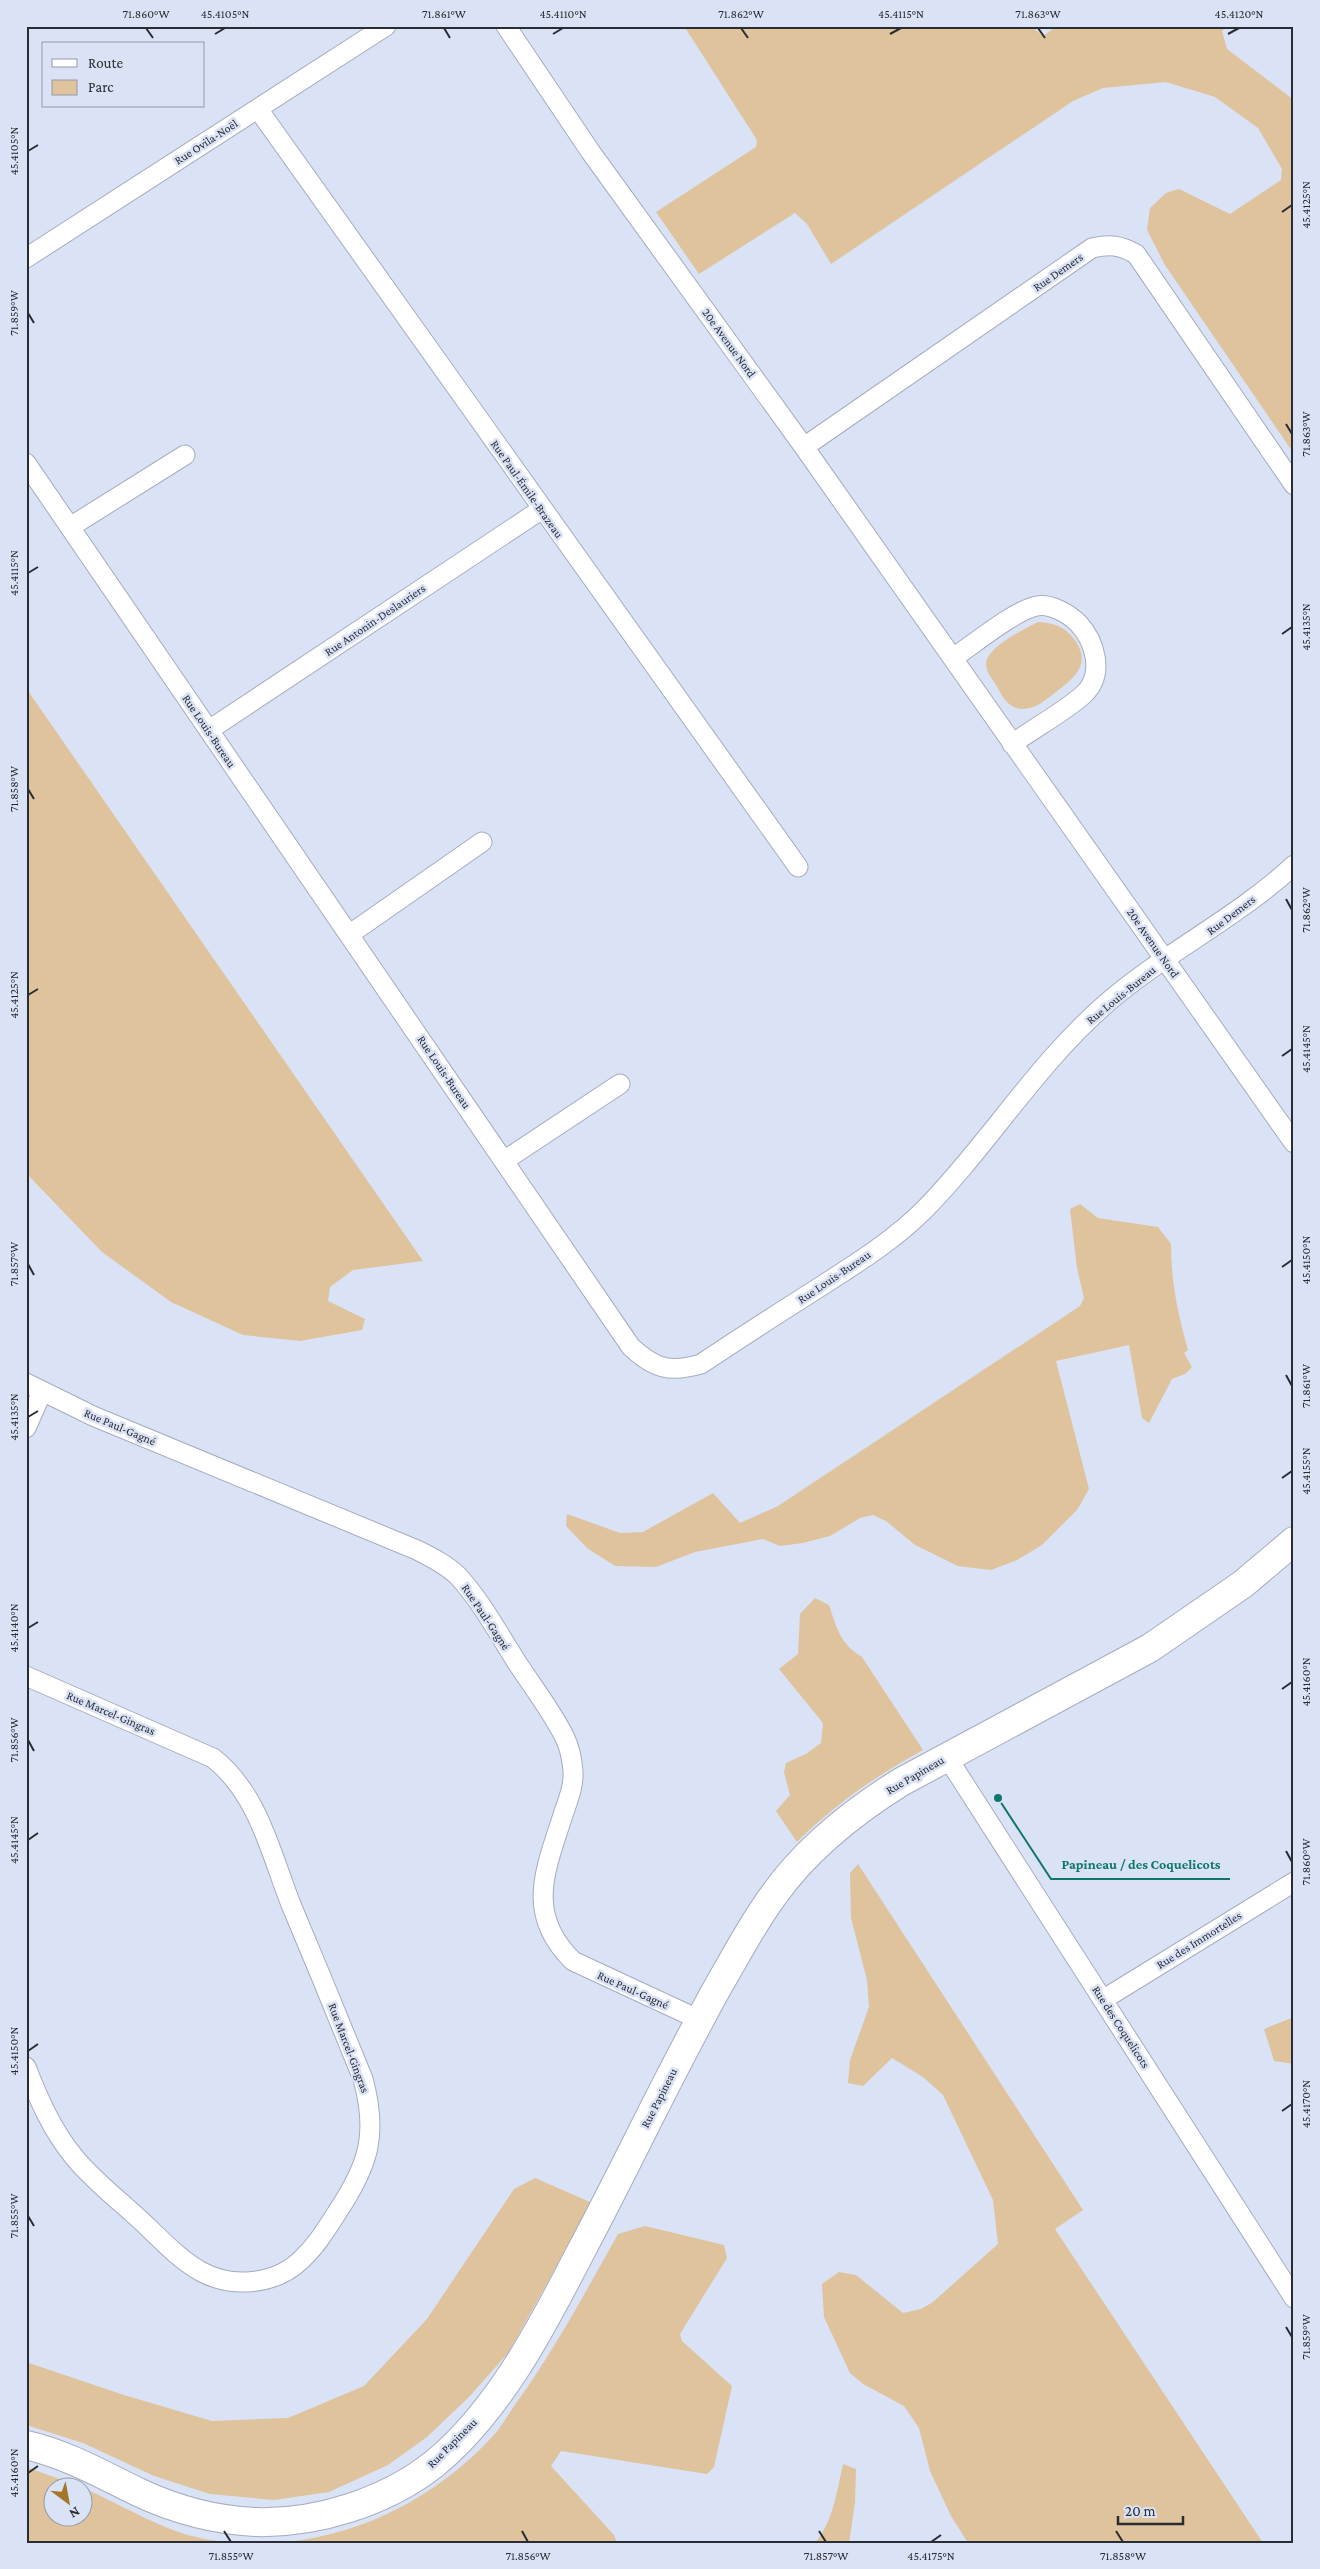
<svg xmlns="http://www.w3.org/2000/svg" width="1320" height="2569" font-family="'Crimson Pro',serif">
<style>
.green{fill:#dfc39c}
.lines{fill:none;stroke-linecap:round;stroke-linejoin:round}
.street-casing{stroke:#a5acc0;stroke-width:21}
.secondary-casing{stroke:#a5acc0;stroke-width:30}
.street{stroke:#fff;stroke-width:19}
.secondary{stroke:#fff;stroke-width:28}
.ticks{fill:none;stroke:#292c33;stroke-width:2}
.labels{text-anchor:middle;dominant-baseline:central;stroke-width:5;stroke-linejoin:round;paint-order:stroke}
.street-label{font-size:12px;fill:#292c33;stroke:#dae2f6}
.leader{fill:none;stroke:#0f766e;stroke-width:2}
.callout-dot{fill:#0f766e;stroke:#dae2f6;stroke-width:2}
.callout-label{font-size:14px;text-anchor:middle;font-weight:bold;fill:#0f766e;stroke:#dae2f6;stroke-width:5;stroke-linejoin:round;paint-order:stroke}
.neatline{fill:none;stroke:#292c33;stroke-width:2}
.ticks-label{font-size:12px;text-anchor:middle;fill:#292c33}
</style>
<rect width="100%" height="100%" fill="#dae2f6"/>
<!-- green -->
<path class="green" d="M 684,26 L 1031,26 L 1043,36 L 1057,26 L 1229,26 L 1222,31 L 1227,49 L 1294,100 L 1294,454 L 1165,265 L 1147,230 L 1150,208 L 1166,193 L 1179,189 L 1230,214 L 1281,180 L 1282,169 L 1258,128 L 1215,97 L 1166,82 L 1103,88 L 1073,101 L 831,264 L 807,224 L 795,213 L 699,274 L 656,212 L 756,147 L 757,140 Z
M 1038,622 C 1054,623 1064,626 1074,639 C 1092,663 1075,678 1056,692 C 1043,702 1028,715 1012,706 C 1005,702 1000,692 996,685 C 992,679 986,672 986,664 C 986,648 1024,629 1038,622 Z
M 26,688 L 423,1261 L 353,1270 L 330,1287 L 328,1301 L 365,1319 L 362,1330 L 300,1341 L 243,1335 L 171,1302 L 102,1252 L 26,1173 Z
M 1080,1204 L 1098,1218 L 1158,1227 L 1171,1244 C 1171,1281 1178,1315 1188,1350 L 1184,1353 L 1192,1367 L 1185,1374 L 1172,1379 L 1149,1423 L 1142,1418 L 1129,1345 L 1056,1361 L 1089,1489 L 1077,1510 L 1042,1545 L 1017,1560 L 991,1570 L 958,1566 L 915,1545 L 886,1521 L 873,1515 L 860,1518 L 830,1536 L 803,1543 L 780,1546 L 763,1539 L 695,1552 L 656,1567 L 615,1566 L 587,1548 L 566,1526 L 567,1514 L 620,1533 L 643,1532 L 713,1493 L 740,1523 L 778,1506 L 1080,1306 L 1084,1298 L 1077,1268 L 1070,1209 Z
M 815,1598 L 829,1605 C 837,1628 840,1644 862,1657 L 923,1750 C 876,1776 835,1804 797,1842 L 776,1811 L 790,1795 L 784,1772 L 786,1763 L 806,1754 L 821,1743 L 823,1723 L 779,1669 L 798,1654 L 800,1614 Z
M 858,1864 L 1083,2210 L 1055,2229 L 1263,2543 L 968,2543 L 951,2516 L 930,2471 L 919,2428 L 904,2406 L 863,2384 L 850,2373 L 824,2317 L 822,2284 L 839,2272 L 856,2275 L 903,2313 L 921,2309 L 933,2302 L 998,2244 L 993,2200 L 943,2095 L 923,2077 L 892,2058 L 863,2086 L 848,2083 L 850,2060 L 869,2007 L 867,1980 L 851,1918 L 850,1873 Z
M 1294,2017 L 1294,2064 L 1274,2061 L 1264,2029 Z
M 535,2178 L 590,2202 L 559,2262 L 508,2353 L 469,2397 L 427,2437 L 388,2465 L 329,2492 L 274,2500 L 210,2494 L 154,2476 L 83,2443 L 26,2425 L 26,2362 L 124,2395 L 212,2421 L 288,2418 L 364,2386 L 427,2319 L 514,2189 Z
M 645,2226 L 724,2245 L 727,2258 L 680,2334 L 682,2341 L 732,2386 L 714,2467 L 707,2474 L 561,2451 L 551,2466 L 614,2535 L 617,2543 L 26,2543 L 26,2467 L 79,2486 L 52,2486 L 52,2516 L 82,2516 L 83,2488 C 126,2506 164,2533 211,2540 C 318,2556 421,2514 493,2436 C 502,2426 509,2413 517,2402 C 555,2349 586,2291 618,2234 Z
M 843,2464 L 856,2469 L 855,2503 L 849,2543 L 815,2543 C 833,2522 837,2491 843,2464 Z"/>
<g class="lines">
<!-- street casing -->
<g class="street-casing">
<path id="street" d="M 506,26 L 590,151 L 804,447 L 1294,1143
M 258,109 L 798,867
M 26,258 L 386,26
M 804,447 L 1092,248 C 1110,244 1120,245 1136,254 L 1294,485
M 26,463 L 631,1347 C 655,1369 670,1373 701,1364 C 741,1337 782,1311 823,1285 C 857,1263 894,1240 924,1210 C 989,1144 1036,1064 1108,1002 C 1166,952 1237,918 1294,865
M 70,527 L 185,455
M 953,658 C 974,644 1015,610 1037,606 C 1050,603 1069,614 1078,623 C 1095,641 1105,674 1084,694 C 1067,710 1033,729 1012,744
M 209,730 L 542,509
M 350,934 L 482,842
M 505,1160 L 620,1084
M 26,1383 L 93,1416 L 417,1550 C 431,1557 447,1565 458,1576 C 481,1601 498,1633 516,1661 C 532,1686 552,1711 565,1738 C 570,1748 572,1760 573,1771 C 574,1786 568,1800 563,1815 C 545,1871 525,1914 573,1961 L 700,2020
M 26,1428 L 42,1392
M 26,1676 L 213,1758 C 259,1794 271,1855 292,1907 C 316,1964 340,2022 363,2079 C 378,2134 369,2164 338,2211 C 327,2228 317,2245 302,2259 C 276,2285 232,2289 200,2271 C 177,2258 157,2235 137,2217 C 116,2198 92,2179 74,2157 C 52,2130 39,2100 26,2067
M 947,1757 L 1294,2298
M 1104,1999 L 1294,1882"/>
</g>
<!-- secondary casing -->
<g class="secondary-casing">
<path id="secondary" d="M 26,2445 C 66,2454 101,2474 138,2492 C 174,2509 214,2520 255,2522 C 316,2524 386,2502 434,2464 C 498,2412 542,2327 579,2255 C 627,2165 670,2072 720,1983 C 737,1954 753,1923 773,1896 C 806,1849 853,1812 901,1782 L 1150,1648 L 1243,1584 L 1294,1541"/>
</g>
<!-- street -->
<use href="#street" class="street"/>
<!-- secondary -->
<use href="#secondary" class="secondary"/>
</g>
<!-- ticks -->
<path class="ticks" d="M 146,28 L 153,38M 444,28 L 450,38M 741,28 L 748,38M 1038,28 L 1045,38M 215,34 L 225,28M 553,34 L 563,28M 890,34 L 901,28M 1228,34 L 1239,28M 28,151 L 38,145M 1282,212 L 1292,205M 28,313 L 34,323M 1286,424 L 1292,434M 28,573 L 38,567M 1282,634 L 1292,627M 28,789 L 34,799M 1286,899 L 1292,910M 28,995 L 38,989M 1282,1056 L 1292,1049M 28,1264 L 34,1275M 1282,1267 L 1292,1260M 1286,1375 L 1292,1386M 28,1417 L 38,1411M 1282,1478 L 1292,1471M 28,1628 L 38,1622M 1282,1689 L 1292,1682M 28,1740 L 34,1751M 28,1840 L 38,1833M 1286,1851 L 1292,1862M 28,2051 L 38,2044M 1282,2111 L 1292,2104M 28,2216 L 34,2226M 1286,2327 L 1292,2337M 28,2473 L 38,2466M 224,2531 L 231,2542M 522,2531 L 528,2542M 819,2531 L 826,2542M 1116,2531 L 1123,2542M 931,2542 L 941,2535"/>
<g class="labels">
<!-- street labels -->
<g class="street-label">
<text transform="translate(206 142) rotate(-33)">Rue Ovila-Noël</text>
<text transform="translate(1058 272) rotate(-35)">Rue Demers</text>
<text transform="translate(729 343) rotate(54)">20e Avenue Nord</text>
<text transform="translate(527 489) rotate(55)">Rue Paul-Émile-Brazeau</text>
<text transform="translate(375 620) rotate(-34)">Rue Antonin-Deslauriers</text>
<text transform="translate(209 731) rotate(56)">Rue Louis-Bureau</text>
<text transform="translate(1231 915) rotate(-37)">Rue Demers</text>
<text transform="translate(1153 943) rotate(55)">20e Avenue Nord</text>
<text transform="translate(1121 995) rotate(-39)">Rue Louis-Bureau</text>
<text transform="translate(444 1072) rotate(56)">Rue Louis-Bureau</text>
<text transform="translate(834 1277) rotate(-34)">Rue Louis-Bureau</text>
<text transform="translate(120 1427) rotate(23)">Rue Paul-Gagné</text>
<text transform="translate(486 1617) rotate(56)">Rue Paul-Gagné</text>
<text transform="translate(111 1713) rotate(23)">Rue Marcel-Gingras</text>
<text transform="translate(915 1775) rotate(-30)">Rue Papineau</text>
<text transform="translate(1199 1940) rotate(-32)">Rue des Immortelles</text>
<text transform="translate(633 1990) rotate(24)">Rue Paul-Gagné</text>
<text transform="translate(1121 2027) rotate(57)">Rue des Coquelicots</text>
<text transform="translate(349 2048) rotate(69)">Rue Marcel-Gingras</text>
<text transform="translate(659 2098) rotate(-63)">Rue Papineau</text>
<text transform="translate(452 2443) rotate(-45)">Rue Papineau</text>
</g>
</g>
<!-- callouts -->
<path class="leader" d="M998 1798L1051 1879H1230"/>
<circle class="callout-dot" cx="998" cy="1798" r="5"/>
<g class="callout-label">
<text x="1141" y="1869">Papineau / des Coquelicots</text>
</g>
<!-- border -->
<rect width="1320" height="2569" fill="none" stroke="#dae2f6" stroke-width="55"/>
<!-- legend -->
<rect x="42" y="42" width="162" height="65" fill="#dae2f6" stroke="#9399a8"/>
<rect x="52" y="59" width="25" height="8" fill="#ffffff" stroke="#9399a8"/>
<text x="88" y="68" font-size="15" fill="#292c33">Route</text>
<rect x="52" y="80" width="25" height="15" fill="#dfc39c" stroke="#9399a8"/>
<text x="88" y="92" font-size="15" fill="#292c33">Parc</text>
<!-- north arrow -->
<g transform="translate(68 2502) rotate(148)"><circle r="24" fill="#dae2f6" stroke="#9399a8"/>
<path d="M0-4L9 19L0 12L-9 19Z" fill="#a47629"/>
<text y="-8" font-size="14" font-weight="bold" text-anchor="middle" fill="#292c33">N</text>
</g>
<!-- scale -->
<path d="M1118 2516v8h65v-8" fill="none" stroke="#292c33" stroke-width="2.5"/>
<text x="1125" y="2516" font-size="15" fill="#292c33" stroke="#dae2f6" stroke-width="4" paint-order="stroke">20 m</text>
<rect x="28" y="28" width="1264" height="2514" class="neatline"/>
<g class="ticks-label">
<text x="146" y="18">71.860°W</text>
<text x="225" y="18">45.4105°N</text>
<text x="444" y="18">71.861°W</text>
<text x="563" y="18">45.4110°N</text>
<text x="741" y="18">71.862°W</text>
<text x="901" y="18">45.4115°N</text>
<text x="1038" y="18">71.863°W</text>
<text x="1239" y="18">45.4120°N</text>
<text transform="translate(14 151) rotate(-90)" y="4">45.4105°N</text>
<text transform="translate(1306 205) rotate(-90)" y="4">45.4125°N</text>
<text transform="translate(14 313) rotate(-90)" y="4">71.859°W</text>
<text transform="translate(1306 434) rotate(-90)" y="4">71.863°W</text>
<text transform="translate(14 573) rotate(-90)" y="4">45.4115°N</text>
<text transform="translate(1306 627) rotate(-90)" y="4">45.4135°N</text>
<text transform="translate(14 789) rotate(-90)" y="4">71.858°W</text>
<text transform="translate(1306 910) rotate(-90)" y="4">71.862°W</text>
<text transform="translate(14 995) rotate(-90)" y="4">45.4125°N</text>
<text transform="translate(1306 1049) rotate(-90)" y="4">45.4145°N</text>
<text transform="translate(1306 1260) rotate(-90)" y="4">45.4150°N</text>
<text transform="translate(14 1264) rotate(-90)" y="4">71.857°W</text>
<text transform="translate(1306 1386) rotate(-90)" y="4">71.861°W</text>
<text transform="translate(14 1417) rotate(-90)" y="4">45.4135°N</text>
<text transform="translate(1306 1471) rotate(-90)" y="4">45.4155°N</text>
<text transform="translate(14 1628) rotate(-90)" y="4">45.4140°N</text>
<text transform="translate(1306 1682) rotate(-90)" y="4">45.4160°N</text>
<text transform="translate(14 1740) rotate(-90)" y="4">71.856°W</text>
<text transform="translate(14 1840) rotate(-90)" y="4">45.4145°N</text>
<text transform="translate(1306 1862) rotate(-90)" y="4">71.860°W</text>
<text transform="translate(14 2051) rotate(-90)" y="4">45.4150°N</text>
<text transform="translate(1306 2104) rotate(-90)" y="4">45.4170°N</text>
<text transform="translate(14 2216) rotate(-90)" y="4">71.855°W</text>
<text transform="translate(1306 2337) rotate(-90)" y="4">71.859°W</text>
<text transform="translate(14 2473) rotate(-90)" y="4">45.4160°N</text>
<text x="231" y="2560">71.855°W</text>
<text x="528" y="2560">71.856°W</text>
<text x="826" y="2560">71.857°W</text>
<text x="931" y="2560">45.4175°N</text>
<text x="1123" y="2560">71.858°W</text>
</g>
</svg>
